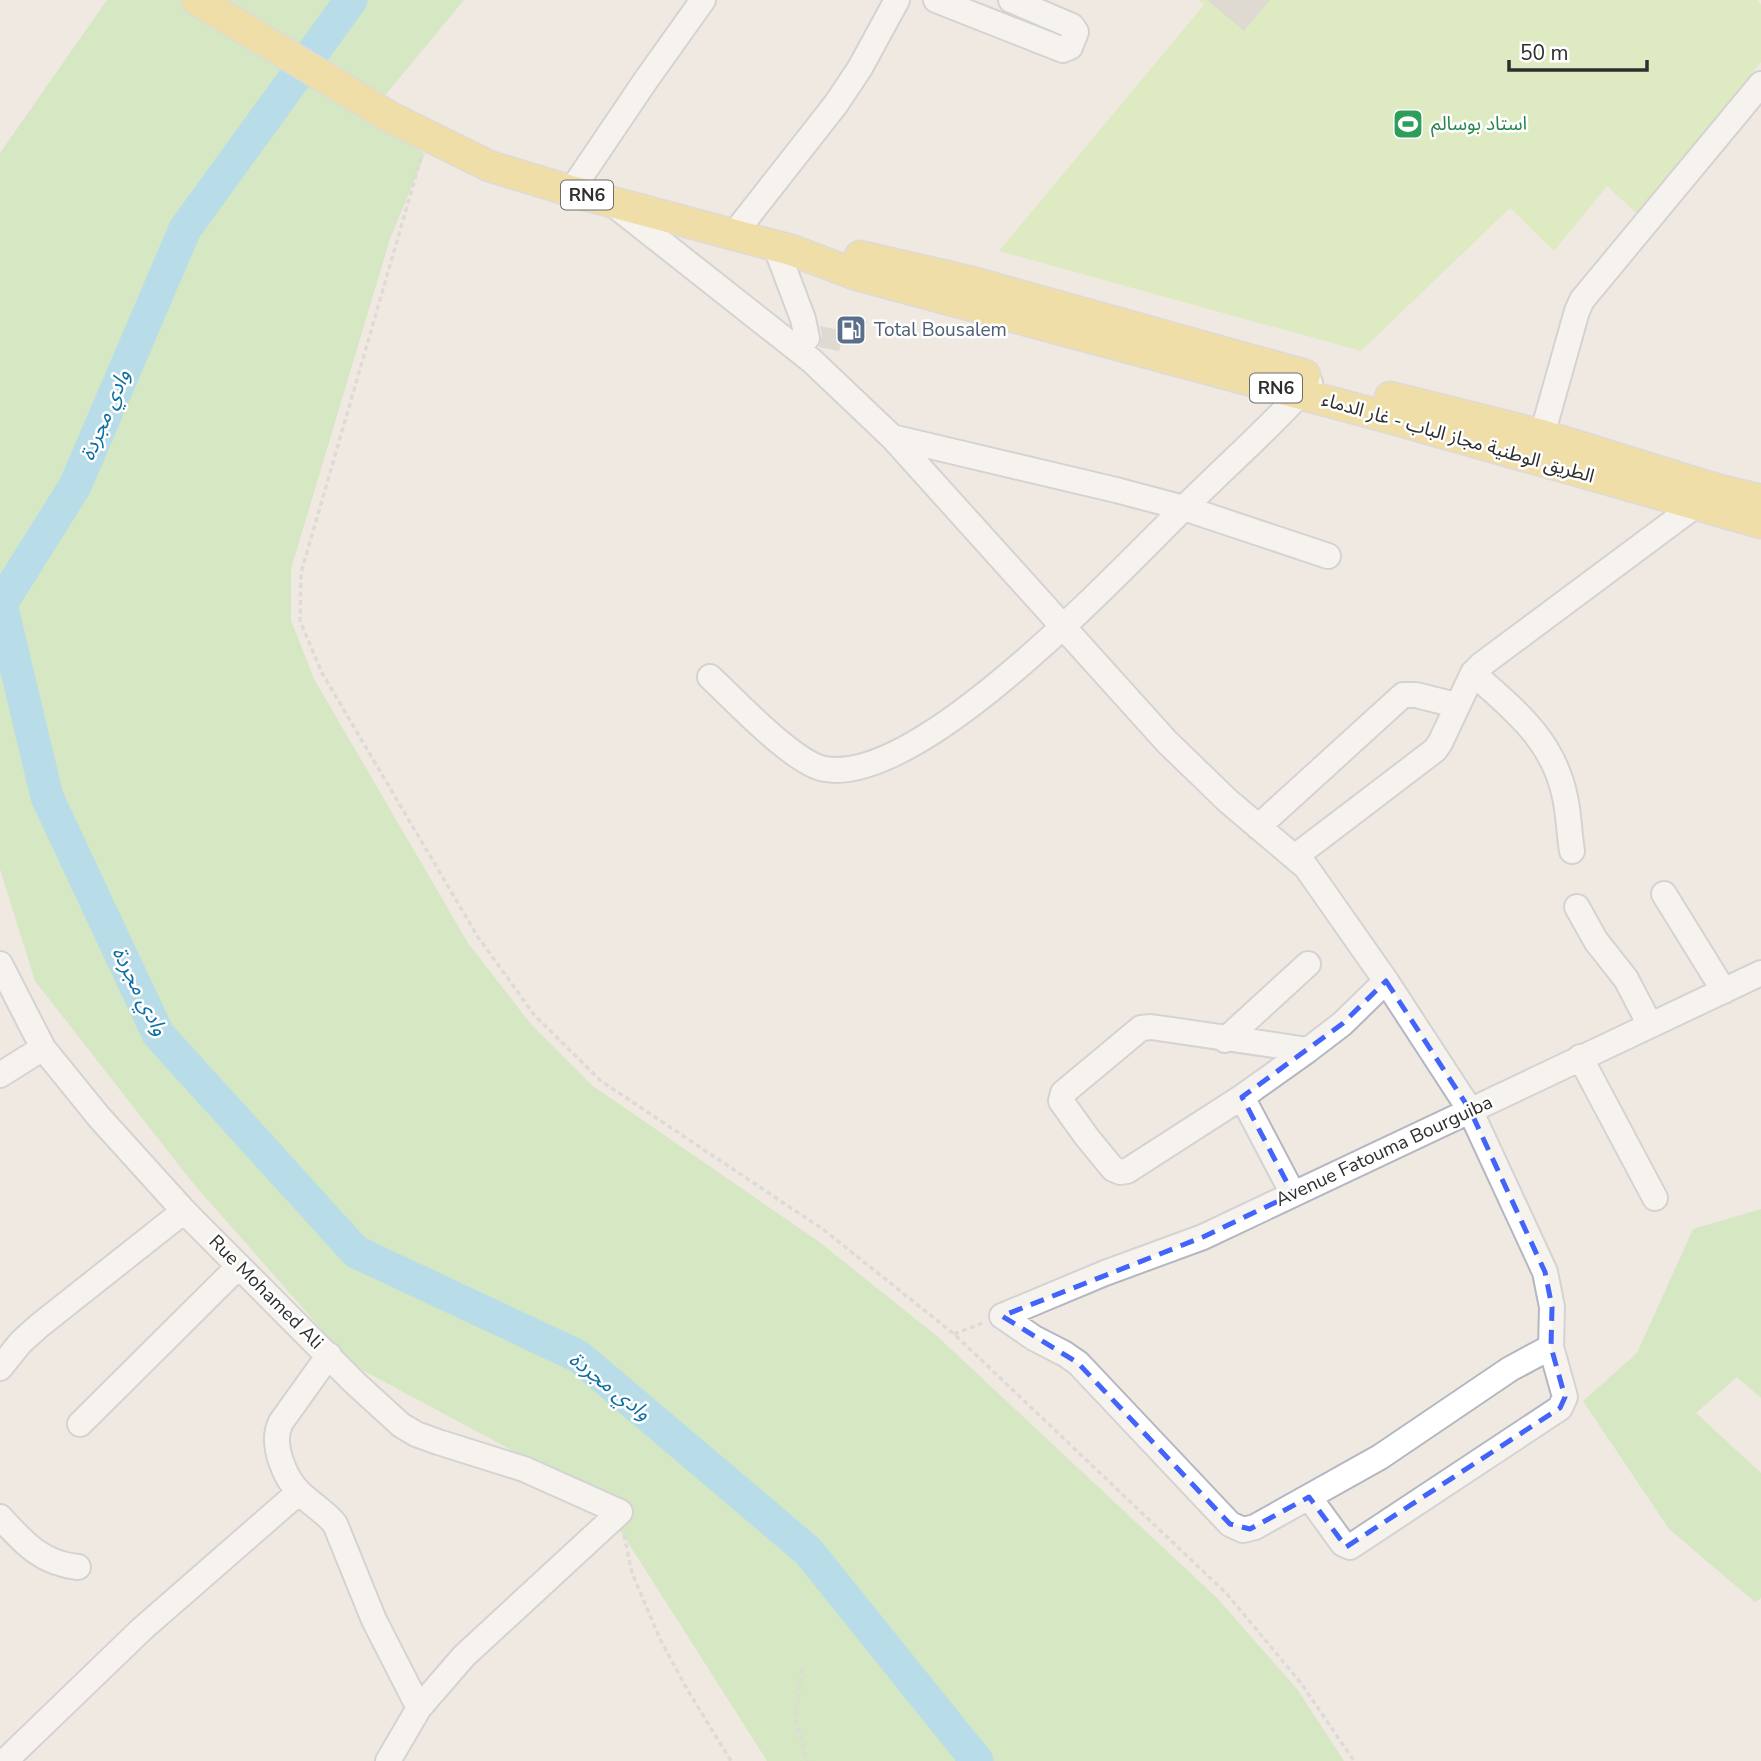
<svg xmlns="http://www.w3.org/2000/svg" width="1761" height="1761" font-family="'Nunito Sans','Noto Sans Arabic',sans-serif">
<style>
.green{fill:#b6e59e}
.pitch{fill:#c9ec9a}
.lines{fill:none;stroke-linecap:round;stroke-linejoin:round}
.river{stroke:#75cff0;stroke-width:33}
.building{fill:#cbc7bf}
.minor-casing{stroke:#b4b7c1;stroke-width:28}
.major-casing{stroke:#c9c9c9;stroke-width:33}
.path{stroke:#c9c9c9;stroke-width:3.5;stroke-dasharray:5 3.5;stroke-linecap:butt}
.minor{stroke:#fff;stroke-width:24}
.major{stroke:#f2d163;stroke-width:30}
.marked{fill:none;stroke:#4264fb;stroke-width:5;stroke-dasharray:14 9;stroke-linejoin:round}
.labels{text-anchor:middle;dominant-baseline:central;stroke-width:5;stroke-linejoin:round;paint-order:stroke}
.shield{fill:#fff;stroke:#6d6d6d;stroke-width:2}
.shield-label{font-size:18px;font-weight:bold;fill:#2e2e2e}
.leisure-label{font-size:19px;fill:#27864d;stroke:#fff;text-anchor:start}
.service-label{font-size:19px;fill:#4e5e75;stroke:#fff;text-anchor:start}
.street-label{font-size:19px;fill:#2e2e2e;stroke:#fff}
.water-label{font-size:21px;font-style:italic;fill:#0d6fa3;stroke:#fff}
</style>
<rect width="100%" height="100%" fill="#efe9e1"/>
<!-- green -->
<path class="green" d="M 107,0 L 464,0 L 367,117 L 425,154 L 390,239 L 291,569 L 291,620 L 314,679 L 468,943 L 530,1023 L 593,1086 L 818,1241 L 938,1337 L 1217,1598 L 1297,1689 L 1344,1761 L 767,1761 L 599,1497 L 353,1365 L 192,1182 L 35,981 L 0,869 L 0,153 Z
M 1761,1209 L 1761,1398 L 1737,1377 L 1696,1413 L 1761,1473 L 1761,1598 L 1755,1602 L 1669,1529 L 1583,1401 L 1637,1353 L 1693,1229 Z"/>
<!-- pitch -->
<path class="pitch" d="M 1198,0 L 1757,0 L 1761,5 L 1761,62 L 1638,215 L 1607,186 L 1554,251 L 1510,208 L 1361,351 L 999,251 L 1204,5 Z"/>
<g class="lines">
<!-- river -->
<path class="river" d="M 351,0 L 185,229 L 75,486 L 1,604 L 47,797 L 158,1034 L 356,1252 L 578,1356 L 808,1551 L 977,1761"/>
</g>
<!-- building -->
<path class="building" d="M 1207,0 L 1270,0 L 1244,31 Z
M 842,315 L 867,321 L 863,340 L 843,335 L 839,351 L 819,347 L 822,336 L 820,326 L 839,330 Z"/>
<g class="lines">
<!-- minor casing -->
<g class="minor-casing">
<path id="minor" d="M 936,0 L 1063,50 L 1070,47 L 1076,32 L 1072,26 L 1011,0
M 571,191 L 646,80 L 703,0
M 613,204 L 812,361 L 892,437 L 1167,742 L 1228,801 L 1306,867 L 1386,981 L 1470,1110 L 1545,1272 L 1552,1307 L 1551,1347 L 1565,1397 L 1560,1408 L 1350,1547 L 1343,1544 L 1309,1497
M 734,234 L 836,104 L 860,68 L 897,0
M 775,245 L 803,319 L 807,338
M 1542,435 L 1577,311 L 1582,300 L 1761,84
M 892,437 L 1116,490 L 1184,508 L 1328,556
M 1473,673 C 1514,710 1553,739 1565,797 C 1569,815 1569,833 1572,851
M 710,677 C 735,700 794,764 825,769 C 921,786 1119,571 1186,506 C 1227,465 1272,426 1310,383
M 1258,827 L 1403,695 L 1416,695 L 1456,705
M 1296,856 L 1435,750 L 1440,743 L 1473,673 L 1481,665 L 1708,496
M 1664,894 L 1724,991
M 1577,907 L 1596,941 L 1626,979 L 1650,1025
M 0,964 L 43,1048 L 99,1117 L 184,1211 L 355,1383 L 401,1425 L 416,1434 L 438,1442 L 524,1469 L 620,1512 L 464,1656 L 419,1708 L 388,1761
M 1225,1040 L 1308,964
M 1308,1050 L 1151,1027 L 1141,1028 L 1063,1093 L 1061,1101 L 1086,1136 L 1113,1169 L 1120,1172 L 1127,1171 L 1242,1097 L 1308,1050 L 1342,1024 L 1386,981
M 1580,1057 L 1655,1198
M 0,1075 L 43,1048
M 1242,1097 L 1293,1194
M 1002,1316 L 1105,1273 L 1203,1237 L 1761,973
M 1002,1316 L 1034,1338 L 1065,1354 L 1078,1363 L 1230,1524 L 1243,1530 L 1255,1527 L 1380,1457 L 1510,1369 L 1551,1347
M 329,1355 L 281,1422 C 270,1443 284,1478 301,1494 C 313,1505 325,1512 335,1524 L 374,1620 L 419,1708
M 0,1368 L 21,1342 L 40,1325 L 184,1211
M 80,1424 L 239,1266
M 0,1517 C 24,1543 41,1563 78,1567
M 5,1761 L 142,1629 L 299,1492"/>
</g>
<!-- major casing -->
<g class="major-casing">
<path id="major" d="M 197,0 L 390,117 L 489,166 L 571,191 L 791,250 L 857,275 L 1390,418 L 1761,523
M 860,256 L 968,281 L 1305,375
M 1390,397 L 1542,435 L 1716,489 L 1761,500"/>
</g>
<!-- path -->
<path class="path" d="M 421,158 L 301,573 L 300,621 L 322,673 L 478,937 L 535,1016 L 601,1081 L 824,1230 L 954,1334 L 1226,1593 L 1301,1683 L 1354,1761
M 954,1334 L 985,1322
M 624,1535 L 632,1573 L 660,1639 L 687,1689 L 731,1761
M 802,1669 L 795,1717 L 807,1761"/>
<!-- minor -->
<use href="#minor" class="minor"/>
<!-- major -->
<use href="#major" class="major"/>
</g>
<!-- marked area -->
<path d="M0 0H1761V1761H0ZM 1386,981 L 1470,1110 L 1545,1272 L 1552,1307 L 1551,1347 L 1565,1397 L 1560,1408 L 1346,1547 L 1309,1497 L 1250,1529 L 1230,1524 L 1078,1363 L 1002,1316 L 1203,1237 L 1293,1194 L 1242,1097 L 1342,1024 Z" fill="#efe9e1" fill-opacity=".55" fill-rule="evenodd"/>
<path class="marked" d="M 1386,981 L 1470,1110 L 1545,1272 L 1552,1307 L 1551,1347 L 1565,1397 L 1560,1408 L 1346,1547 L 1309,1497 L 1250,1529 L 1230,1524 L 1078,1363 L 1002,1316 L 1203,1237 L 1293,1194 L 1242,1097 L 1342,1024 Z"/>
<!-- icons -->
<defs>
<g id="stadium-square" transform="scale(1.575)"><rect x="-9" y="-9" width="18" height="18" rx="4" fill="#2e9e5b" stroke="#fff"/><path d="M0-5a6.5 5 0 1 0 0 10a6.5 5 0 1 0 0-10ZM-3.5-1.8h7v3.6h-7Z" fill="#fff"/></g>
<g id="fuel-square" transform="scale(1.575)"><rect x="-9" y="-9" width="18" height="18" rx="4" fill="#5c6f8a" stroke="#fff"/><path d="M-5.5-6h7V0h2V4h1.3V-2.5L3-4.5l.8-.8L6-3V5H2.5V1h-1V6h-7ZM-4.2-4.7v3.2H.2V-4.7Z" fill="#fff"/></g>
</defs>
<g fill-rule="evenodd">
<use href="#stadium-square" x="1408" y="124"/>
<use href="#fuel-square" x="851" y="330"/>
</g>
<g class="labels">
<!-- shield labels -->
<g class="shield">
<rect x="561" y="180.5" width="52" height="29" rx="5"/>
<rect x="1250" y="373.5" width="52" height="29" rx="5"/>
</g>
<g class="shield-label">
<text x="587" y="195">RN6</text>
<text x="1276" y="388">RN6</text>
</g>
<!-- leisure labels -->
<g class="leisure-label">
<text x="1431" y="124">استاد بوسالم</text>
</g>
<!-- service labels -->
<g class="service-label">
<text x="874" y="330">Total Bousalem</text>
</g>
<!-- street labels -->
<g class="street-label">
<text transform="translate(1458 438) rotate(16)">الطريق الوطنية مجاز الباب - غار الدماء</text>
<text transform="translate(1384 1151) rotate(-25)">Avenue Fatouma Bourguiba</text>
<text transform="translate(266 1292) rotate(45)">Rue Mohamed Ali</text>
</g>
<!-- water labels -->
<g class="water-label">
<text transform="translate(105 415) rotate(-67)">وادي مجردة</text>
<text transform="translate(140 991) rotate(63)">وادي مجردة</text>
<text transform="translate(610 1386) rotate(38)">وادي مجردة</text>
</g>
</g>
<!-- scale -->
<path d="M1509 60v10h138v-10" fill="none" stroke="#2e2e2e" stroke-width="3.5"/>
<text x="1520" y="60" font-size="21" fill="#2e2e2e" stroke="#ffffff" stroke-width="5" paint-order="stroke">50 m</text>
</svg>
